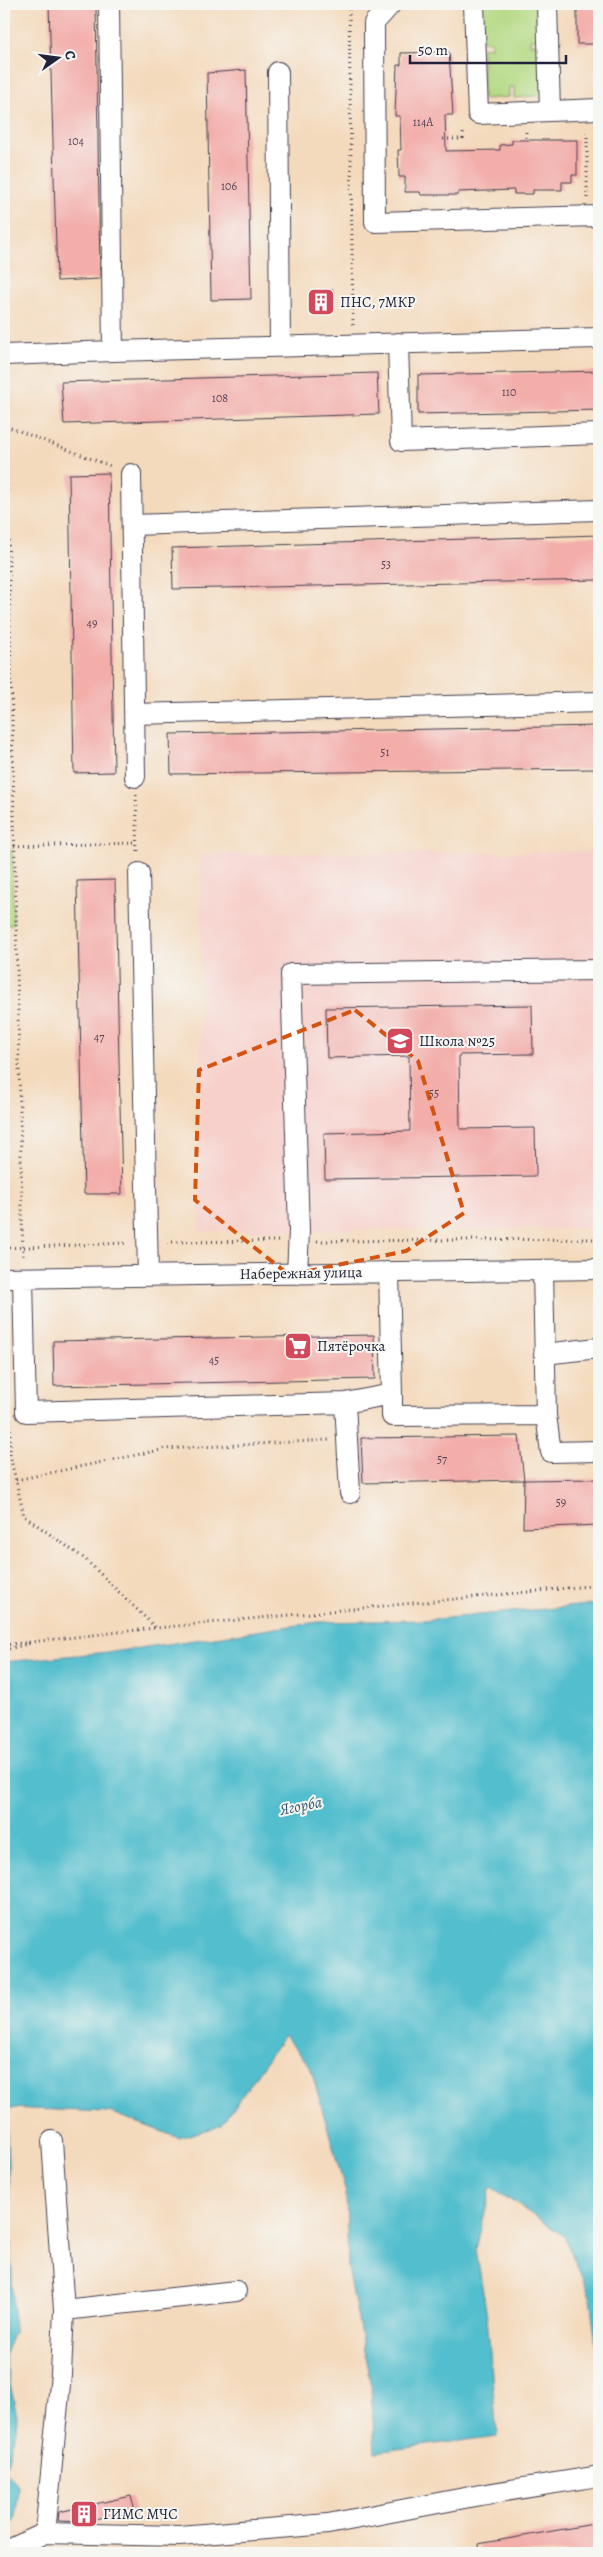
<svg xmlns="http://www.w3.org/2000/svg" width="603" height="2557" font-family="Alegreya,serif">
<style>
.built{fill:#f7d0cb}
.green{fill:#b3d982;stroke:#6a7e5e}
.water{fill:#52becd;stroke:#3a7084}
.building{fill:#f3aeaa}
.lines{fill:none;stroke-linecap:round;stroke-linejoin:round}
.minor-casing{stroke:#423e4e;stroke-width:22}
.path{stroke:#423e4e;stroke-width:3;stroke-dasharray:1 4;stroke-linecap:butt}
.minor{stroke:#fff;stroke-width:20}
.marked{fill:none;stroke:#d45411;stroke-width:4;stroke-dasharray:10 6;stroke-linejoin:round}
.labels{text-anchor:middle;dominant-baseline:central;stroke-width:4;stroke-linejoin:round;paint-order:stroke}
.number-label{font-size:12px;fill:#564557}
.poi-label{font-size:15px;fill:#22223b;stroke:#f6f6f2;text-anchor:start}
.street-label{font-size:15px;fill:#22223b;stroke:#f6f6f2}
.water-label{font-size:16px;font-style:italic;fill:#33596e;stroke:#f6f6f2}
</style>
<rect width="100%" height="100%" fill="#f6f6f2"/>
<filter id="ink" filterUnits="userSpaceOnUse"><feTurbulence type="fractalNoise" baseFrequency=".02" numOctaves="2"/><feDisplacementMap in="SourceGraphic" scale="10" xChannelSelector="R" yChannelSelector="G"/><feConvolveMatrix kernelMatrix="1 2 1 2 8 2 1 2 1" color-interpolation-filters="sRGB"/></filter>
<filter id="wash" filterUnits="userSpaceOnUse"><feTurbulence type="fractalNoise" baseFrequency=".0096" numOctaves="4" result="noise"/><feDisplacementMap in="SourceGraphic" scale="20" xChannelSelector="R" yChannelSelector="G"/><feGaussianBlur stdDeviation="1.12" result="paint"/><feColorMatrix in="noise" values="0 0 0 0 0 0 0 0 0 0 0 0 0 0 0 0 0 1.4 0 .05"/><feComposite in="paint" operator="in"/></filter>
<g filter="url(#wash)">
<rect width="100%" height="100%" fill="#f4dabd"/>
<!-- built -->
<path class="built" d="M 599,852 L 599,1228 L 200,1231 L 201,854 Z"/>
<!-- green -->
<path class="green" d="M 481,4 L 538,4 L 539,39 L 530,39 L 530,44 L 540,44 L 543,95 L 514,98 L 514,87 L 509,87 L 509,97 L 483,99 L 482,48 L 491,47 L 491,41 L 482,41 Z
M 4,850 L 12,850 L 13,924 L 4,925 Z"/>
<!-- water -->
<path class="water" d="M 599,1604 L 599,2371 L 590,2296 L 564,2236 L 491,2187 L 476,2249 L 487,2316 L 497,2436 L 375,2452 L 371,2387 L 348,2268 L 346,2193 L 310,2066 L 284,2035 L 222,2125 L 179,2138 L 109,2112 L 6,2108 L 14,2332 L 4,2356 L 18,2421 L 5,2471 L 18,2486 L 16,2518 L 4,2535 L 4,1662 L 119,1651 L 318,1622 L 424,1620 Z"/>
<g id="blocks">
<!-- building -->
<path class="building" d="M 49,4 L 96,4 L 100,279 L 57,281 Z
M 577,4 L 599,4 L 599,44 L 577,44 Z
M 449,52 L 453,115 L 445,115 L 446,151 L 500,150 L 500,145 L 512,144 L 512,140 L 577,140 L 577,175 L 572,175 L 572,182 L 562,182 L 562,190 L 533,190 L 533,194 L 514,194 L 514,190 L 458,192 L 458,195 L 421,195 L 420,192 L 405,192 L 405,177 L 399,177 L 398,150 L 401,150 L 400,116 L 395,116 L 397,65 L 401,65 L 401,53 Z
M 246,70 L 251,299 L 211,300 L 207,73 Z
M 333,290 L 333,312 L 310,313 L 310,291 Z
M 599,371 L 599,410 L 418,414 L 418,375 Z
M 377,373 L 379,414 L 64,424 L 61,382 Z
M 109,473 L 114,772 L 74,773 L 69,474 Z
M 599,535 L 599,580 L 173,589 L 172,548 Z
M 599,726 L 599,769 L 171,774 L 170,734 Z
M 115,880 L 122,1194 L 84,1194 L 77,881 Z
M 532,1005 L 533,1054 L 459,1055 L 460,1129 L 535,1128 L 536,1176 L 325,1179 L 324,1133 L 410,1131 L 409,1056 L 327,1058 L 326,1008 Z
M 374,1335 L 375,1379 L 54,1386 L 53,1341 Z
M 519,1436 L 524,1480 L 363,1483 L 361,1438 Z
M 599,1479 L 599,1525 L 523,1528 L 524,1480 Z
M 131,2496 L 135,2512 L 85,2522 L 58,2521 L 59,2512 Z
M 599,2523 L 599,2553 L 479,2553 L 478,2544 Z"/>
</g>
</g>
<g filter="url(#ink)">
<use href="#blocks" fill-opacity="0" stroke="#423e4e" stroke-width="1"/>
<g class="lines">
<!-- minor casing -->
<g class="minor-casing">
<path id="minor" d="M 391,4 L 374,23 L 375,222 L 599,216
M 474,4 L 478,114 L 550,111
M 547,4 L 550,111 L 599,109
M 278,72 L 280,347
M 398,343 L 401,441 L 599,434
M 113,351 L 599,338
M 4,355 L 113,351 L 109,4
M 131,474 L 135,777
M 132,525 L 599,510
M 134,714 L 599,702
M 139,873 L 148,1275
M 297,1274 L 299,1231 L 291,974 L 599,970
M 4,1278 L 599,1269
M 23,1278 L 26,1412 L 345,1403 L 392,1394 L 389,1272
M 544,1354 L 598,1348
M 392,1394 L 392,1416 L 546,1415 L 543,1270
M 345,1403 L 350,1493
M 546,1415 L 551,1452 L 599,1451
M 64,2310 L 236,2291
M 45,2533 L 61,2374 L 64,2310 L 52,2141
M 4,2552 L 45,2533 L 179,2536 L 328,2524 L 480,2495 L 599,2476"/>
</g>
<!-- path -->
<path class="path" d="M 349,4 L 353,326
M 526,132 L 526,140
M 443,139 L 463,139 L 463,131
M 587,198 L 587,129
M 4,214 L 5,336
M 5,375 L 23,1258
M 6,426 L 113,467
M 136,795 L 138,854
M 4,846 L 138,843
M 317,1241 L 599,1239
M 167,1242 L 278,1241
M 4,1248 L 128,1243
M 10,1424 L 10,1455 L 24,1516 L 85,1559 L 156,1628 L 599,1585
M 16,1480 L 165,1449 L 329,1440
M 4,1645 L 155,1628
M 4,1650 L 31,1643"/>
<!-- minor -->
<use href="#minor" class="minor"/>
</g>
</g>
<!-- marked area -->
<path class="marked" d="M 355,1010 L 418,1061 L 464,1213 L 406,1251 L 289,1275 L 195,1200 L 199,1070 Z"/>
<!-- icons -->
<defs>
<g id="building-square" transform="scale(1.4375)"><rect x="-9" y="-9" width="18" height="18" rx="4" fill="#d1495b" stroke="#f6f6f2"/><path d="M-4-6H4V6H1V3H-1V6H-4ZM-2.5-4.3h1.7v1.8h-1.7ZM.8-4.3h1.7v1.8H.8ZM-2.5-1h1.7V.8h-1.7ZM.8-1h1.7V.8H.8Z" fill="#fff"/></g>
<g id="school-square" transform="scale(1.4375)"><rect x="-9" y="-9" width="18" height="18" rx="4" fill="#d1495b" stroke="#f6f6f2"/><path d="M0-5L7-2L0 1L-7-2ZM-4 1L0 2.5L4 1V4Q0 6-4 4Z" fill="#fff"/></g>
<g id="supermarket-square" transform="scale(1.4375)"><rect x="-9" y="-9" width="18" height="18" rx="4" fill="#d1495b" stroke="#f6f6f2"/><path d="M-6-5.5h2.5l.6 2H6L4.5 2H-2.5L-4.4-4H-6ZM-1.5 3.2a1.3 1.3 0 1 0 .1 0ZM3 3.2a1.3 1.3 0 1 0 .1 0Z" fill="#fff"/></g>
</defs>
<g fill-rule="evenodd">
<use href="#building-square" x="321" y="302"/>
<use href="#school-square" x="400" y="1041"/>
<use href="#supermarket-square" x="298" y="1346"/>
<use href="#building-square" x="84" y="2514"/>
</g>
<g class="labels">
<!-- number labels -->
<g class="number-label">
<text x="423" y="122">114А</text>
<text x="76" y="141">104</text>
<text x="229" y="186">106</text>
<text x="509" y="392">110</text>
<text x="220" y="398">108</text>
<text x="386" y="564">53</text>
<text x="92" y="623">49</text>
<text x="385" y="752">51</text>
<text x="99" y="1037">47</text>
<text x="434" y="1093">55</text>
<text x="214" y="1360">45</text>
<text x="442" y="1459">57</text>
<text x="561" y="1502">59</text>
</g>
<!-- poi labels -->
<g class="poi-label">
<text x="340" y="302">ПНС, 7МКР</text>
<text x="419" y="1041">Школа №25</text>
<text x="317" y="1346">Пятёрочка</text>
<text x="103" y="2514">ГИМС МЧС</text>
</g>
<!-- street labels -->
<g class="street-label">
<text transform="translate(301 1273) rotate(-1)">Набережная улица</text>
</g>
<!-- water labels -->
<g class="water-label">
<text transform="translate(301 1806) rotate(-11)">Ягорба</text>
</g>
</g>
<!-- margin -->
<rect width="603" height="2557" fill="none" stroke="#f6f6f2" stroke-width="20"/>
<!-- north arrow -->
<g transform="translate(58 58) rotate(76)" stroke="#f6f6f2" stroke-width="4" paint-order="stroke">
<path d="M0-4L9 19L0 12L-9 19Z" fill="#22223b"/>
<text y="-8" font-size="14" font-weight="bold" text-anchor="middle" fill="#22223b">С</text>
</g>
<!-- scale -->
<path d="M410 55v8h156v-8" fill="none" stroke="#22223b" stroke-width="2.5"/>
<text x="418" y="55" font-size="15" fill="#22223b" stroke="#f6f6f2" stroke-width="4" paint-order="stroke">50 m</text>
</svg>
